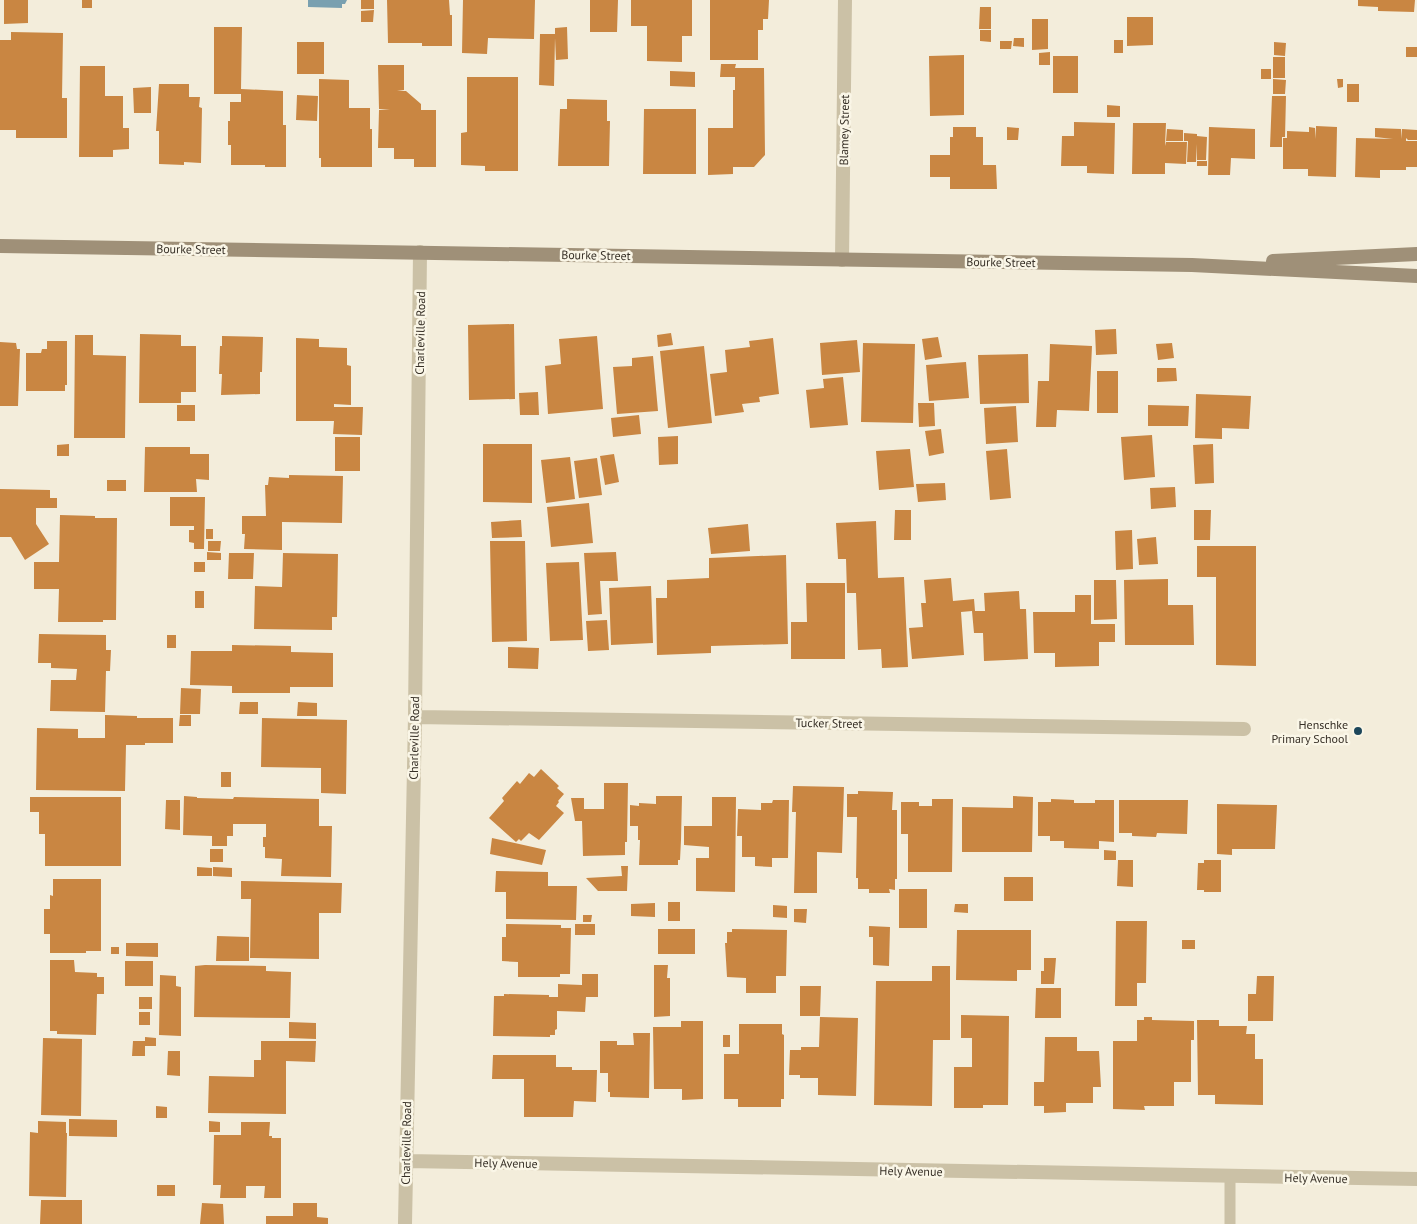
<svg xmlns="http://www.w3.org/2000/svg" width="1417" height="1224" font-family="'PT Sans',sans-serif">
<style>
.water{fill:#79a0b0}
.building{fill:#c98642}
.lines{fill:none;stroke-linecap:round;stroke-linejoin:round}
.service{stroke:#cbc1a6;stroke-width:11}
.minor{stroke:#cbc1a6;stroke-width:14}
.secondary{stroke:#9f9078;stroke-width:14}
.poi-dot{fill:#1c465a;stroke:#faf6e7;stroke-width:2}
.labels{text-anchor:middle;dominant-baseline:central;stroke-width:5;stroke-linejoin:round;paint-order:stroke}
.street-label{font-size:12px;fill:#373027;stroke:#faf6e7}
.poi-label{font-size:12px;fill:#373027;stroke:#faf6e7;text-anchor:end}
</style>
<rect width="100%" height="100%" fill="#f3eddb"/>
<!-- water -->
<path class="water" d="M 308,0 L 347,0 L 345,4 L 342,4 L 342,8 L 308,7 Z"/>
<!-- building -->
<path class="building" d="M 4,0 L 28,0 L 28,23 L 4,24 Z
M 82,0 L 92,0 L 92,8 L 82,8 Z
M 361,0 L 374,0 L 374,9 L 361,9 Z
M 387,0 L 449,0 L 450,15 L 452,15 L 452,46 L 422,46 L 422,43 L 388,43 Z
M 463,0 L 535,0 L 534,39 L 488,38 L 487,54 L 462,53 Z
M 590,0 L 618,0 L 617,32 L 590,32 Z
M 631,0 L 692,0 L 692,36 L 682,36 L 682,62 L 647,61 L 647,26 L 631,26 Z
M 710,0 L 769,0 L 768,19 L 763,19 L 763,30 L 758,30 L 758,60 L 710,60 Z
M 1358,0 L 1415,0 L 1414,12 L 1378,11 L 1378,7 L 1358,6 Z
M 980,7 L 991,7 L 991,29 L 979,29 Z
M 374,10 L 373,22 L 361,22 L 361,11 Z
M 1127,17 L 1153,17 L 1153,45 L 1127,46 Z
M 1032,19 L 1048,19 L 1048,49 L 1032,50 Z
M 214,27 L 242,27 L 241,89 L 283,91 L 283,125 L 286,125 L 286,167 L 265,167 L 265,165 L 231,165 L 231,145 L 228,145 L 228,121 L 230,121 L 230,102 L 241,102 L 241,94 L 214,94 Z
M 567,27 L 568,59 L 556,60 L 555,38 L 554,86 L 539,85 L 540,34 L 555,34 L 555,28 Z
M 980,30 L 991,30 L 991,42 L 980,41 Z
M 11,32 L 63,33 L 62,98 L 67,98 L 67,138 L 16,138 L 16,130 L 0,130 L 0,40 L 11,40 Z
M 1014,38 L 1024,38 L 1024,47 L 1013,46 Z
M 1114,40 L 1123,40 L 1123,53 L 1114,53 Z
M 1000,41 L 1012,41 L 1011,49 L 1000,49 Z
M 297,42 L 324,42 L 324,74 L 297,74 Z
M 1274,42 L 1286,43 L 1285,56 L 1274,55 Z
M 1406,47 L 1417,47 L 1417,57 L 1406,57 Z
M 1050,52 L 1050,65 L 1039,65 L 1039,53 Z
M 964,55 L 964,115 L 930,116 L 929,56 Z
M 1053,56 L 1078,56 L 1078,93 L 1053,93 Z
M 1273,57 L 1285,57 L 1285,78 L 1273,78 Z
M 721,64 L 736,64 L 735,68 L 764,68 L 765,155 L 754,167 L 733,167 L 733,174 L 708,175 L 708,128 L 733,128 L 733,90 L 735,90 L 735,77 L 720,77 Z
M 378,65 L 404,65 L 404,90 L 397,91 L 406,91 L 421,104 L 421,110 L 436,110 L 436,167 L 414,167 L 414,159 L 394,159 L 394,148 L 378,148 L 379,110 L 390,110 L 379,109 Z
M 80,66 L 105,66 L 105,96 L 123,96 L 123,128 L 129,128 L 129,149 L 113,150 L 113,157 L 79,157 Z
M 1261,69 L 1271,69 L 1271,79 L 1261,79 Z
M 670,71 L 695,72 L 695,87 L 670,86 Z
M 467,77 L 518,77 L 518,171 L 485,171 L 485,166 L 461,165 L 461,133 L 467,132 Z
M 319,79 L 349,80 L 349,108 L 370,108 L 370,129 L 372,129 L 372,167 L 321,167 L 321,158 L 319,158 Z
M 1273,79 L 1286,80 L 1285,94 L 1273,94 Z
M 1337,79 L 1343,79 L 1343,87 L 1338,88 Z
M 159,84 L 189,84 L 189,97 L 200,97 L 199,107 L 202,108 L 201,163 L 184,162 L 184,165 L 159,164 L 159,131 L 156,131 Z
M 1347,84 L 1359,84 L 1359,102 L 1347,102 Z
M 151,87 L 151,113 L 134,113 L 133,88 Z
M 297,95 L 318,96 L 317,121 L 296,120 Z
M 1272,96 L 1286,96 L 1285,137 L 1282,137 L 1282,147 L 1270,147 Z
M 567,99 L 607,100 L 607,121 L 610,121 L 609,166 L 558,166 L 560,109 L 567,109 Z
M 1107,105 L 1120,106 L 1120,117 L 1107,117 Z
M 644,109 L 696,109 L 696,174 L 643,174 Z
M 1074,122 L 1115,123 L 1114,174 L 1087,173 L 1087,166 L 1061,166 L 1062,136 L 1074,136 Z
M 1133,123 L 1166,123 L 1165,146 L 1166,142 L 1187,142 L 1186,164 L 1165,163 L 1165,174 L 1132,174 Z
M 1316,126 L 1337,127 L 1336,177 L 1308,176 L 1308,169 L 1283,169 L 1283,138 L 1287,138 L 1287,131 L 1309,132 L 1309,127 L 1315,128 L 1316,139 Z
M 953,127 L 976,127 L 976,137 L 983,137 L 983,165 L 996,165 L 997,189 L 950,189 L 950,177 L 930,177 L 930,155 L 950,155 L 950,137 L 953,137 Z
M 1007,127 L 1019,128 L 1018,140 L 1007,140 Z
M 1209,127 L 1255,129 L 1255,159 L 1231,158 L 1230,175 L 1208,175 Z
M 1375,128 L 1401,129 L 1401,139 L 1402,129 L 1417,130 L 1417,140 L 1408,140 L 1406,138 L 1406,141 L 1417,141 L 1417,167 L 1406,167 L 1406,170 L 1380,170 L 1380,178 L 1355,177 L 1356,138 L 1393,139 L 1375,137 Z
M 1167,129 L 1183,130 L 1183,141 L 1166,141 Z
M 1184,133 L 1197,134 L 1197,136 L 1207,137 L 1206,160 L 1197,160 L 1197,144 L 1196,162 L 1187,162 L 1188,141 L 1184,141 Z
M 1197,161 L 1207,161 L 1207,166 L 1197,166 Z
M 514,324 L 515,399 L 469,400 L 468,325 Z
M 1116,329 L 1117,354 L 1096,355 L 1095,330 Z
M 671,333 L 673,345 L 658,347 L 657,335 Z
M 140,334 L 181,335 L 181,346 L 196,346 L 196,392 L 181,392 L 181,403 L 139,403 Z
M 75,335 L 93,335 L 93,355 L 126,356 L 125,438 L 74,438 Z
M 222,336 L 263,337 L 262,372 L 260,372 L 260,394 L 221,395 L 222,374 L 219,374 L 220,346 L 222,346 Z
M 597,336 L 603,409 L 548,414 L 545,366 L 561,364 L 559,339 Z
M 938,337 L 942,357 L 925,360 L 922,339 Z
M 296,338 L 319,339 L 319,347 L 347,348 L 347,365 L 351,366 L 351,405 L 334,404 L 334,407 L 363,407 L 362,435 L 333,434 L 334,421 L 296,421 Z
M 773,338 L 779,394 L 759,397 L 760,402 L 742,404 L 744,412 L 715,416 L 710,374 L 727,372 L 725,350 L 750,347 L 749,341 Z
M 857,340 L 860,372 L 822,375 L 820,343 Z
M 47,341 L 67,341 L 67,385 L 65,385 L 65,391 L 26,391 L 26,353 L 41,353 L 42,349 L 47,349 Z
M 0,342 L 16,343 L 17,349 L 20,349 L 18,406 L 0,406 Z
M 863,343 L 915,344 L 913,423 L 861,422 Z
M 1172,343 L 1174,358 L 1158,360 L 1156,344 Z
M 1050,344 L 1092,346 L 1089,411 L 1057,410 L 1056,427 L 1036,427 L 1038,381 L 1049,381 Z
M 704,346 L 712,423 L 668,428 L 660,351 Z
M 1028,354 L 1029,403 L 980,404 L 978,355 Z
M 653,356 L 658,411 L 617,414 L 613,367 L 632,366 L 632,358 Z
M 966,362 L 969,398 L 929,401 L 926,365 Z
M 1157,368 L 1176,368 L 1177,381 L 1157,382 Z
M 1097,371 L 1118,371 L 1118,413 L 1097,413 Z
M 843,377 L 848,425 L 810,428 L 806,390 L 824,388 L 823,379 Z
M 538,392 L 539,415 L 520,415 L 519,393 Z
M 1196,394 L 1251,396 L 1249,429 L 1222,428 L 1222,439 L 1195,438 Z
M 918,403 L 934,403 L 935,426 L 919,427 Z
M 177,405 L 195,405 L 195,421 L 177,421 Z
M 1148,405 L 1189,406 L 1188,426 L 1148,426 Z
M 1016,406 L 1018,442 L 986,444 L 984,408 Z
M 639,415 L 641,434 L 613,437 L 611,418 Z
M 941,429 L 944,453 L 929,456 L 925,431 Z
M 1152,435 L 1155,477 L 1124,480 L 1121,437 Z
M 678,436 L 678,464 L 659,465 L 658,437 Z
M 335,437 L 360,437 L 360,471 L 335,471 Z
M 69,444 L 69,456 L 57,456 L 57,445 Z
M 483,444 L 532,444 L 532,503 L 483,502 Z
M 1213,444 L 1214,483 L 1195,484 L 1193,445 Z
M 145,447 L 190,447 L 190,454 L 209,454 L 209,480 L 196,479 L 197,492 L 144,492 Z
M 910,449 L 914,487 L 879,490 L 876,451 Z
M 1007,449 L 1011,498 L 990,500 L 986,451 Z
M 614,454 L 619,482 L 605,485 L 600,456 Z
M 570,457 L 575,499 L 546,503 L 541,460 Z
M 597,458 L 602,495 L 579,498 L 574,461 Z
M 289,475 L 343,476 L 342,523 L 282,522 L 282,550 L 244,549 L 245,534 L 242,534 L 242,516 L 266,516 L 265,485 L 268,485 L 269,477 L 289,478 Z
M 107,480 L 126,480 L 126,491 L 107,491 Z
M 945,483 L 946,500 L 918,502 L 916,484 Z
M 1175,487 L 1176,507 L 1151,509 L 1150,488 Z
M 0,489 L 50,490 L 50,498 L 57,498 L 57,508 L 36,508 L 36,524 L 49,544 L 25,560 L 11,537 L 0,537 Z
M 170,497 L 205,497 L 204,549 L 194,549 L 194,543 L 189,542 L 189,530 L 194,530 L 194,526 L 170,526 Z
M 589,503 L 593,543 L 551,547 L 547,507 Z
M 895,510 L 911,510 L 911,540 L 894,540 Z
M 1194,510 L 1211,510 L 1210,540 L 1194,540 Z
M 60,515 L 95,516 L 95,518 L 117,518 L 116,620 L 103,620 L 103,622 L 58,622 L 59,589 L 34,589 L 34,562 L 59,562 Z
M 521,520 L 522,537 L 492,538 L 491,522 Z
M 876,521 L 878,578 L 904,577 L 908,667 L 882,668 L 881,649 L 858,650 L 856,593 L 847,593 L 846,559 L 838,559 L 836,523 Z
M 748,524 L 750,551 L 711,554 L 708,528 Z
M 206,529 L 213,529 L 213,539 L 206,539 Z
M 1132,530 L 1133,569 L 1116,570 L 1115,531 Z
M 1156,537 L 1158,564 L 1139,565 L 1137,539 Z
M 208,541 L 221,541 L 220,551 L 208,551 Z
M 490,541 L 525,541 L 527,641 L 492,642 Z
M 1197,546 L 1256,546 L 1256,666 L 1216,665 L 1216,577 L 1197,577 Z
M 207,552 L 221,553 L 221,560 L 207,560 Z
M 616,552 L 618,581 L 600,581 L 602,614 L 588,615 L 584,553 Z
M 229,553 L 254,553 L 253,579 L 228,579 Z
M 283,553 L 338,554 L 337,617 L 332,617 L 332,630 L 254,629 L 255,586 L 282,587 Z
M 786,555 L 788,644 L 711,646 L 711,653 L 657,655 L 656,598 L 667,598 L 667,580 L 709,578 L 709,558 Z
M 194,562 L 205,562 L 205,572 L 194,572 Z
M 579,562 L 583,640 L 550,641 L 546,563 Z
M 951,578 L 953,601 L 974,599 L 975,611 L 985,611 L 984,593 L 1019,591 L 1020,609 L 1026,609 L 1028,659 L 984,661 L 983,633 L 974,633 L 972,611 L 961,612 L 964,655 L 912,659 L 909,628 L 923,627 L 921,603 L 926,603 L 924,580 Z
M 1168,579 L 1168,605 L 1193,605 L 1194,645 L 1125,645 L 1124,580 Z
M 1094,580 L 1116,580 L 1117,619 L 1094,620 Z
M 806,583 L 845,583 L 845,659 L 791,659 L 791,622 L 807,622 Z
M 651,586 L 653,643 L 611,645 L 609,588 Z
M 195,591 L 204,591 L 204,608 L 195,608 Z
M 1075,595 L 1091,595 L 1091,624 L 1115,624 L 1115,642 L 1099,642 L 1099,666 L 1055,667 L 1055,653 L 1034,653 L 1033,612 L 1075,612 Z
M 607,620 L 609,650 L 588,651 L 586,621 Z
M 39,634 L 106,635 L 106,650 L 111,650 L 110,671 L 106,671 L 105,712 L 50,711 L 51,680 L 76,680 L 77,669 L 51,668 L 51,663 L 38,663 Z
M 167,635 L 176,635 L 176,648 L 167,648 Z
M 232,645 L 291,646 L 291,652 L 333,653 L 333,687 L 290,687 L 290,693 L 232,693 L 232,686 L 190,685 L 191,651 L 232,651 Z
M 508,647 L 539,648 L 538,669 L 508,668 Z
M 181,688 L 201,689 L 200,714 L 180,714 Z
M 240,702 L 258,702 L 258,714 L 239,714 Z
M 298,702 L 317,703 L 317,716 L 297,716 Z
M 105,715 L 137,716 L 137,718 L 173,718 L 173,743 L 145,743 L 145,745 L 126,745 L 125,791 L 36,790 L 37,728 L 78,729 L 78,738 L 105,738 Z
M 180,715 L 191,715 L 191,726 L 179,726 Z
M 262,718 L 347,720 L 346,794 L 321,793 L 321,768 L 261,767 Z
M 541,769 L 559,786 L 557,788 L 564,794 L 558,801 L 559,802 L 556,806 L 564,813 L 539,840 L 529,833 L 521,841 L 519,839 L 516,842 L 489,818 L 504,801 L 502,798 L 517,781 L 520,784 L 529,773 L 534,777 Z
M 221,772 L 231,772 L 231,787 L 221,787 Z
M 604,783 L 628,783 L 627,842 L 625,842 L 625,855 L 583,856 L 582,821 L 575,821 L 571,798 L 584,798 L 584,809 L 604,809 Z
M 793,786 L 844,787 L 842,853 L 817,852 L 817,893 L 794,893 L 796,812 L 792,812 Z
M 858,791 L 893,792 L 892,810 L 897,810 L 897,879 L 895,879 L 895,890 L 889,889 L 890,893 L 869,893 L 869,889 L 858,889 L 858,878 L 856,878 L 857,817 L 847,817 L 847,794 L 858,794 Z
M 184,796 L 197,797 L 197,798 L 233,799 L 234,797 L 319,799 L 319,826 L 332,826 L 331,877 L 281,876 L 282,859 L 265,858 L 265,847 L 263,847 L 263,837 L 266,837 L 266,824 L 233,824 L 233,836 L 227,836 L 227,846 L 212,846 L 212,836 L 183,835 Z
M 656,796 L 682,796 L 681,840 L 680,860 L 678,860 L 678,865 L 639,865 L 640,840 L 638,840 L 638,826 L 630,826 L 630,805 L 639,806 L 639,803 L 656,804 Z
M 1013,796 L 1033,797 L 1032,852 L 962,852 L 962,807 L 1013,808 Z
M 30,797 L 121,797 L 121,866 L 45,866 L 45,834 L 39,834 L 39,812 L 30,812 Z
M 712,797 L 736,797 L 735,892 L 696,891 L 696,858 L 709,858 L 709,847 L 684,845 L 684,826 L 712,826 Z
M 932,799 L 953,799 L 952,872 L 908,872 L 908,834 L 901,834 L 901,802 L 919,802 L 919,806 L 932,806 Z
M 1051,799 L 1074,800 L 1074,803 L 1095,803 L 1095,800 L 1114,800 L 1114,842 L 1099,841 L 1099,849 L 1064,848 L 1064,841 L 1050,841 L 1050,836 L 1038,836 L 1038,802 L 1051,802 Z
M 166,800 L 180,800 L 180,830 L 165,829 Z
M 773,800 L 789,800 L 788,858 L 772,858 L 772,867 L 755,866 L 755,857 L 742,857 L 742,836 L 737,836 L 738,809 L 761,810 L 761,803 L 772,803 Z
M 1119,800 L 1188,800 L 1187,834 L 1157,833 L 1156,837 L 1132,836 L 1132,833 L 1119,833 Z
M 1217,804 L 1277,805 L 1275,849 L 1232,849 L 1232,855 L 1217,854 Z
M 492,838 L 546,850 L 542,865 L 490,854 Z
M 210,849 L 223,849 L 223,862 L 210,862 Z
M 1104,850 L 1116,851 L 1116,860 L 1104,860 Z
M 1118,860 L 1133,860 L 1133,887 L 1117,886 Z
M 1204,860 L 1221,860 L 1221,892 L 1204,892 L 1204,890 L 1197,890 L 1198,863 L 1204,863 Z
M 621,866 L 628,866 L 627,891 L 598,891 L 586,878 L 622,876 Z
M 197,867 L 212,868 L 212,876 L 197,876 Z
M 213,867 L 232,868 L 232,877 L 213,876 Z
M 496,871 L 548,872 L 548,886 L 577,886 L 576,920 L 506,919 L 506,892 L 495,892 Z
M 1004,877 L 1033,877 L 1033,901 L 1004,901 Z
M 53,879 L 101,879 L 101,951 L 86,951 L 86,953 L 50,953 L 50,934 L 44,934 L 44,909 L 50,909 L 50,895 L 53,896 Z
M 241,881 L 342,883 L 341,913 L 319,913 L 319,959 L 250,958 L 251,899 L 241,899 Z
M 899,889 L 927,889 L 927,928 L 899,928 Z
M 668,902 L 680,902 L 680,921 L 668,921 Z
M 655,903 L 655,917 L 631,916 L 631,904 Z
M 955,904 L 968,904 L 968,913 L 954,912 Z
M 773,905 L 787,906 L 787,918 L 773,917 Z
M 794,909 L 807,909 L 806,923 L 794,922 Z
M 583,915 L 592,915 L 591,922 L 583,922 Z
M 1116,921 L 1147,921 L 1146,983 L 1137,983 L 1137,1006 L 1115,1006 Z
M 506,924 L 561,925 L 561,928 L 571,928 L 570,974 L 560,974 L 560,977 L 518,977 L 518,962 L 502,961 L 502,937 L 506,937 Z
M 575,924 L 595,924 L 595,935 L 575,935 Z
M 869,926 L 890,927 L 889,966 L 873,965 L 873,937 L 869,937 Z
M 658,929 L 695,929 L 695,954 L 658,954 Z
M 732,929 L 787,930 L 786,976 L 776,976 L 776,993 L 746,993 L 746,978 L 727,977 L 725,943 L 727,943 L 727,932 L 732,932 Z
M 957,930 L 1031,930 L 1031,970 L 1017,970 L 1017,981 L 956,980 Z
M 217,936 L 249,937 L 249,961 L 216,961 Z
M 1182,940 L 1195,940 L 1195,949 L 1182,949 Z
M 126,943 L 158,943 L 158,957 L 126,956 Z
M 111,947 L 119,947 L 119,954 L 111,954 Z
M 1044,958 L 1056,958 L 1054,984 L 1041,984 L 1041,971 L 1044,971 Z
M 50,960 L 74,960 L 75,972 L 97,973 L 97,977 L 104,977 L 104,994 L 97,994 L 96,1035 L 57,1034 L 57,1031 L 50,1031 Z
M 125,961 L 153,961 L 153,986 L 125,986 Z
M 205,965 L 266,966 L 266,971 L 291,972 L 290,1018 L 194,1017 L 195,966 Z
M 654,965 L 668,965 L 667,978 L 670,978 L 670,1016 L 654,1017 Z
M 932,966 L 950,966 L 950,1040 L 933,1040 L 932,1106 L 874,1105 L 876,981 L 932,981 Z
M 582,974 L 598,974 L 598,997 L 586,997 L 585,1012 L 557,1011 L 557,1029 L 555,1030 L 555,1035 L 550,1035 L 550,1037 L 493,1036 L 494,996 L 504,996 L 504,994 L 549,995 L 549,997 L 558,997 L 558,984 L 582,985 Z
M 160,975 L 176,976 L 176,986 L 181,987 L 181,1036 L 159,1035 Z
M 1257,976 L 1274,976 L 1273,1021 L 1248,1021 L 1248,994 L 1256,994 Z
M 800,986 L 821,986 L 820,1016 L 800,1016 Z
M 1036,988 L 1061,988 L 1061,1018 L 1035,1018 Z
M 139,997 L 152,997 L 152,1009 L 139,1009 Z
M 139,1012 L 150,1012 L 150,1025 L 139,1025 Z
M 961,1015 L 1009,1016 L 1008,1105 L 983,1105 L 983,1108 L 954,1108 L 954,1067 L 972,1067 L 972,1038 L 961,1038 Z
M 820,1017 L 858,1018 L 856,1096 L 818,1095 L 818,1078 L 800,1078 L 800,1075 L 789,1075 L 790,1050 L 801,1050 L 801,1047 L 819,1047 Z
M 1144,1017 L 1152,1017 L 1152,1020 L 1194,1021 L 1194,1040 L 1191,1040 L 1191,1082 L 1174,1082 L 1174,1106 L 1144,1106 L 1145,1110 L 1113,1109 L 1113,1041 L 1137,1041 L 1137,1020 L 1144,1020 Z
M 1197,1020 L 1219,1020 L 1219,1026 L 1247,1026 L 1246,1034 L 1255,1034 L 1255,1059 L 1263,1059 L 1263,1105 L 1215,1104 L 1215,1095 L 1198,1095 Z
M 681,1021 L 703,1021 L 703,1099 L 682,1100 L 682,1089 L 654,1089 L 653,1027 L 681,1027 Z
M 289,1022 L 316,1023 L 316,1039 L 289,1038 Z
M 739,1024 L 782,1024 L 782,1034 L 784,1035 L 784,1099 L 781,1099 L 781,1107 L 738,1107 L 738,1099 L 724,1099 L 724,1054 L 739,1054 Z
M 633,1033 L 650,1033 L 649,1098 L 610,1097 L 610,1092 L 608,1092 L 608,1073 L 600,1073 L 600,1041 L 617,1041 L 617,1045 L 634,1045 Z
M 723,1035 L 730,1035 L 730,1047 L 723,1047 Z
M 145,1037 L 156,1038 L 156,1046 L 145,1046 L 145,1056 L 132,1056 L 133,1041 L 145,1041 Z
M 1045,1037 L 1077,1037 L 1077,1051 L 1099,1051 L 1101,1087 L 1093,1087 L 1093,1103 L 1066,1103 L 1066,1112 L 1044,1113 L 1044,1106 L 1034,1106 L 1034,1082 L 1044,1082 Z
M 43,1038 L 82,1039 L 81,1116 L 41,1115 Z
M 261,1041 L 316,1041 L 315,1062 L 286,1061 L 286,1114 L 208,1113 L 209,1076 L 254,1077 L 254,1060 L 261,1060 Z
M 168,1051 L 180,1051 L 180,1076 L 167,1075 Z
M 493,1055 L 556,1055 L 556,1067 L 572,1067 L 572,1070 L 597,1070 L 596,1102 L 574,1101 L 573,1117 L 524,1117 L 524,1079 L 492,1079 Z
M 156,1106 L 167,1107 L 167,1118 L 156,1118 Z
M 69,1119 L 117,1120 L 117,1137 L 69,1136 Z
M 38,1121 L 66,1122 L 66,1133 L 67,1133 L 66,1197 L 29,1196 L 30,1132 L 38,1133 Z
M 209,1121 L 220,1122 L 220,1132 L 209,1132 Z
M 241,1122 L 270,1122 L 269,1136 L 272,1136 L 272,1138 L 281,1138 L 281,1198 L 264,1198 L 265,1186 L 246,1186 L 246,1198 L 220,1198 L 221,1185 L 213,1185 L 214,1135 L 241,1135 Z
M 157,1185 L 175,1185 L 175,1196 L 157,1196 Z
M 41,1200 L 82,1200 L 82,1224 L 40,1224 Z
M 202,1203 L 223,1204 L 224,1224 L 200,1224 Z
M 293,1203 L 317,1203 L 317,1217 L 328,1218 L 328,1224 L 266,1224 L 266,1216 L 293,1216 Z"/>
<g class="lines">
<!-- service -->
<path class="service" d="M 1230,1224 L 1230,1176"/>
<!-- minor -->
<path class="minor" d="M 842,260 L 845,0
M 415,717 L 1244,729
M 406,1161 L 1417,1179
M 405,1224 L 415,717 L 420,252"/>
<!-- secondary -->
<path class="secondary" d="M 0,246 L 1192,265 L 1417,276
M 1273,261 L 1417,254"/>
</g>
<!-- markers -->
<circle class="poi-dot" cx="1358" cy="731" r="5"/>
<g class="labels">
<!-- street labels -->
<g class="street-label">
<text transform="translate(844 130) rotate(-89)">Blamey Street</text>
<text transform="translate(191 249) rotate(1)">Bourke Street</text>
<text transform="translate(596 255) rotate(1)">Bourke Street</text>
<text transform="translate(1001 262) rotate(1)">Bourke Street</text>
<text transform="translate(420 333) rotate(-89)">Charleville Road</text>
<text transform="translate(829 723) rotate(1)">Tucker Street</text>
<text transform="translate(414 738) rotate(-89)">Charleville Road</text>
<text transform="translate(406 1143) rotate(-89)">Charleville Road</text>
<text transform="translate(506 1163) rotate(1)">Hely Avenue</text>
<text transform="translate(911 1171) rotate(1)">Hely Avenue</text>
<text transform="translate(1316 1178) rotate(1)">Hely Avenue</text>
</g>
<!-- poi labels -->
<g class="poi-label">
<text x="1348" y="724">Henschke<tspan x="1348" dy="14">Primary School</tspan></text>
</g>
</g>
</svg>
